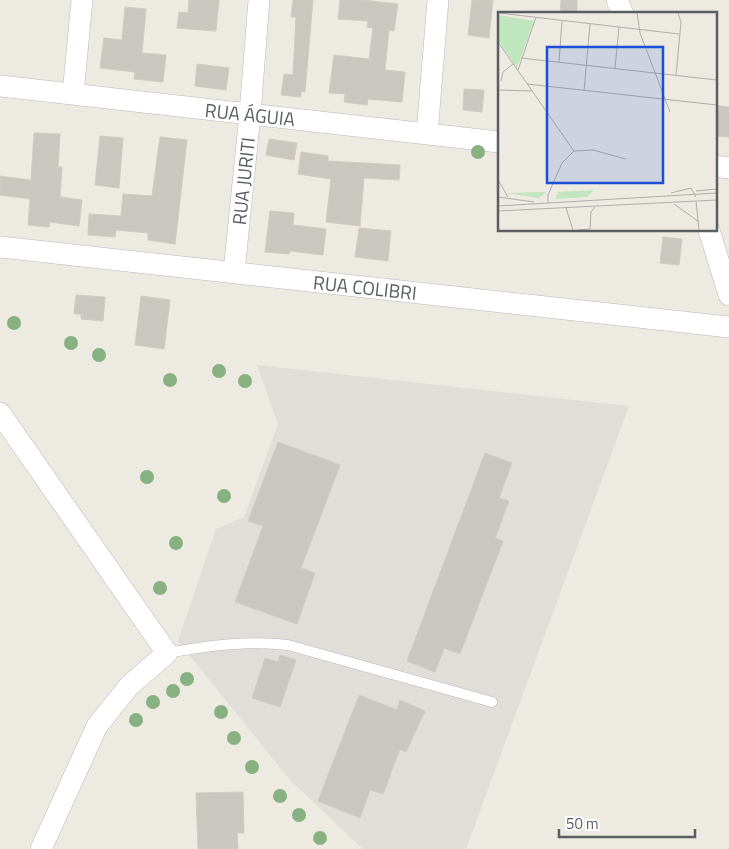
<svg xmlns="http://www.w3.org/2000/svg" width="729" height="849" font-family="'Titillium Web',sans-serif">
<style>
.industrial{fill:#e1ddd9}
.building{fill:#cac6c0;stroke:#d2cbbf}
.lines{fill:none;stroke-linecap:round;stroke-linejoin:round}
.lane-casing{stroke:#b4b8bc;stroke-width:11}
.street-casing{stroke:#b4b8bc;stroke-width:22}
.lane{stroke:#fff;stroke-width:10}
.street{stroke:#fff;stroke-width:21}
.tree{fill:#87b180}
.labels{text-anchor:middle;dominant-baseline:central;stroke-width:4;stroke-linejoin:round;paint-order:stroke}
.street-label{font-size:19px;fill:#5a5e63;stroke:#fff}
.inset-road{fill:none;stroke:#aeaeab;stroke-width:1}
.view{fill:#1d4ed8;fill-opacity:0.15;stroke:#1d4ed8;stroke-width:2.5}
.inset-edge{fill:none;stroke:#5a5e63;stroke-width:2.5}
</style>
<rect width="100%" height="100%" fill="#edeae1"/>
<!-- industrial -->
<path class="industrial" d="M 257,365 L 629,406 L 466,849 L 363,849 L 291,781 L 178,641 L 216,529 L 244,517 L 278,424 Z"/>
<!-- building -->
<path class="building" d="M 189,0 L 219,0 L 216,31 L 177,28 L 179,12 L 188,13 Z
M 293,0 L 313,0 L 305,92 L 301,91 L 301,97 L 281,95 L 284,74 L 293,75 L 296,17 L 291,17 Z
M 340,0 L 363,0 L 398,4 L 394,31 L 389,30 L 385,70 L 405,72 L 402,102 L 368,99 L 367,105 L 344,102 L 345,94 L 329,93 L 334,55 L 369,59 L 373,28 L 367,27 L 368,21 L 338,19 Z
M 472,0 L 493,0 L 489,38 L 468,35 Z
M 561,0 L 577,0 L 577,14 L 560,14 Z
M 125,7 L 146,9 L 142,53 L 166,55 L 163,82 L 134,79 L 135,72 L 100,68 L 104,38 L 122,40 Z
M 197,64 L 229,68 L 226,90 L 195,86 Z
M 464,89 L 484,90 L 482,112 L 463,110 Z
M 715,105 L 729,107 L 729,137 L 715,136 Z
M 34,133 L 60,134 L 58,167 L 62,167 L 60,197 L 82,200 L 79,226 L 50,222 L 49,227 L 28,225 L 30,199 L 0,195 L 0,176 L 31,180 Z
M 100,136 L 123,138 L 119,188 L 95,185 Z
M 160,137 L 187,140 L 175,244 L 148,240 L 148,233 L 116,230 L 115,237 L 88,235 L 89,214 L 121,216 L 123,194 L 152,196 Z
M 269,139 L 297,143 L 294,160 L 266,155 Z
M 301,152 L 328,156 L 328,161 L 400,165 L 399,180 L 364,178 L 360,226 L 326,222 L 331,179 L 298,174 Z
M 270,211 L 294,213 L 293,225 L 326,229 L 323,255 L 290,251 L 289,254 L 265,252 Z
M 359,228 L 391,231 L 388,261 L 355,257 Z
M 663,237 L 682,239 L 679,265 L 660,263 Z
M 76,295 L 105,297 L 103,321 L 81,319 L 81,314 L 74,314 Z
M 141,296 L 170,300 L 164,349 L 135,345 Z
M 278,442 L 340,465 L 301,568 L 315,573 L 297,624 L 235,602 L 263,526 L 248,521 Z
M 485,453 L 512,463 L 499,498 L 509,501 L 495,538 L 503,541 L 460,654 L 444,648 L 435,672 L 407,661 Z
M 280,655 L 296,660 L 280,707 L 252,698 L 265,658 L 278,662 Z
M 359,695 L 397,710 L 400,700 L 425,711 L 406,752 L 400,749 L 383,794 L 370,790 L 360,818 L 318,801 Z
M 243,792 L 244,833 L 237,833 L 238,849 L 198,849 L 196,793 Z"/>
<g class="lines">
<!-- lane casing -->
<g class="lane-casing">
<path id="lane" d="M 167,653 C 206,646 249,640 288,645 L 492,702"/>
</g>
<!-- street casing -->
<g class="street-casing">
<path id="street" d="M 617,0 L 623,14
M 0,86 L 499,142
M 73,94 L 82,0
M 427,134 L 438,0
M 715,166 L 729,168
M 709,230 L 729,295
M 0,247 L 729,327
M 234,272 L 250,114 L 259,0
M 0,413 L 167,653 L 129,686 L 97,726 L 41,849"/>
</g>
<!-- lane -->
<use href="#lane" class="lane"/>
<!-- street -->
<use href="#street" class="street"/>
</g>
<!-- trees -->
<g class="tree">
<circle cx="478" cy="152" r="7"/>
<circle cx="14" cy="323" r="7"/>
<circle cx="71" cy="343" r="7"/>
<circle cx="99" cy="355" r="7"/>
<circle cx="219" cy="371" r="7"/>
<circle cx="170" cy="380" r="7"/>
<circle cx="245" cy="381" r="7"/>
<circle cx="147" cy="477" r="7"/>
<circle cx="224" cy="496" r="7"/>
<circle cx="176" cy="543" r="7"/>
<circle cx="160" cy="588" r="7"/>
<circle cx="187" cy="679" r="7"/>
<circle cx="173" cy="691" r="7"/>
<circle cx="153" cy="702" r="7"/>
<circle cx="221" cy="712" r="7"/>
<circle cx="136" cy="720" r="7"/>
<circle cx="234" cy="738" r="7"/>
<circle cx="252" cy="767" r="7"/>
<circle cx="280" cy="796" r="7"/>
<circle cx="299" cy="815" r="7"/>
<circle cx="320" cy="838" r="7"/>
</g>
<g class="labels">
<!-- street labels -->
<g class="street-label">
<text transform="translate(250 114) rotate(6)">RUA ÁGUIA</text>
<text transform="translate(243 181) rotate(-84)">RUA JURITI</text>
<text transform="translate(365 287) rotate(6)">RUA COLIBRI</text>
</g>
</g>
<!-- overview -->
<g transform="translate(498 12)">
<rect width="219" height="219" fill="#edeae1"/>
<path d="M 0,3 L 36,9 L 19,56 L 0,28 ZM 96,178 L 89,185 L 57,187 L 60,180 ZM 48,180 L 41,186 L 8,181 Z" fill="#bfe6bc"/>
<path class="inset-road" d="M 1,1 L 181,22M 139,1 L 142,21 L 172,100M 0,30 L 76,139M 23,46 L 219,68M 61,50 L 64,9M 117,56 L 121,15M 20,58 L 38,5M 178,63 L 183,10 L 180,1M 3,69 L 5,60 L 15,52M 29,72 L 219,93M 0,78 L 34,79M 86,79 L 92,12M 76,139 L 95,138 L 128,147M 0,168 L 10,185M 198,179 L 219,177M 173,181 L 193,176 L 198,185M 0,185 L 36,190M 198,189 L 201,218M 50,191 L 50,183 L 64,151 L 76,139M 176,192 L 201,210M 0,194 L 219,181M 68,196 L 75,218M 0,199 L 219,188M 80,218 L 92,217 L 93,200 L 97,195"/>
<path class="view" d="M 49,35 L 165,35 L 165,171 L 49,171 Z"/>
<rect width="219" height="219" class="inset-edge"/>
</g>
<!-- scale -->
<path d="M559 829v8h136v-8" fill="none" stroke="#5a5e63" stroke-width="2.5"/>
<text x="566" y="829" font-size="15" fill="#5a5e63" stroke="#ffffff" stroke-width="4" paint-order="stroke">50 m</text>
</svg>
